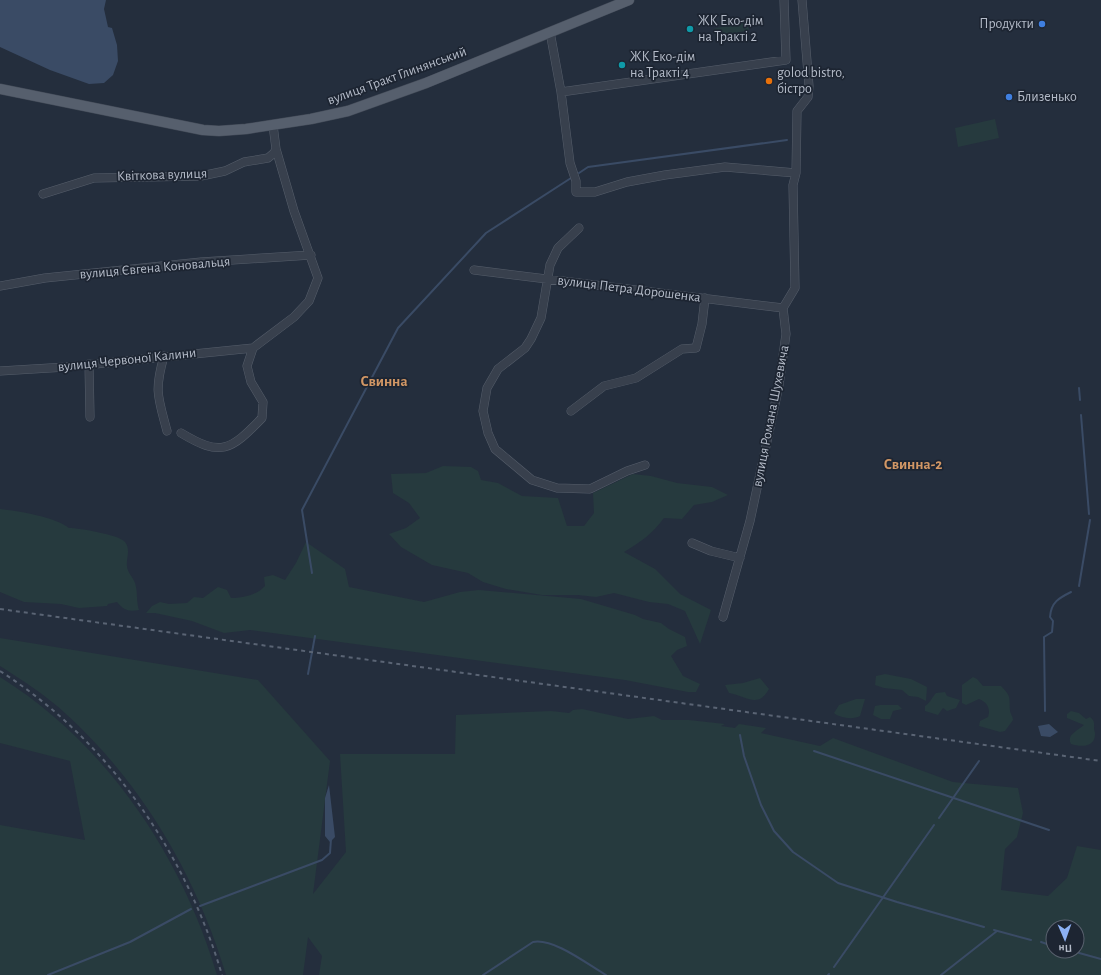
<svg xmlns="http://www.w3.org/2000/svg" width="1101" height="975" font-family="'Alegreya Sans',sans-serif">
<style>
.green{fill:#263a3e;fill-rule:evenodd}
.water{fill:#3a4b65}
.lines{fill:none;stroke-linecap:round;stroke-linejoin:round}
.stream{stroke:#3a4b65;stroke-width:2}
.minor-casing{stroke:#565e6b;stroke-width:9}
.major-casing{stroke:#414956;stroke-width:11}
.minor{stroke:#38404d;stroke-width:8}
.major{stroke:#565f6d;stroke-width:10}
.rail{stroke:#5a6474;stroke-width:2;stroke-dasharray:4 4;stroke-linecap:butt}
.shop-dot{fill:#3f7fe0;stroke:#1d2532;stroke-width:1.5}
.culture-dot{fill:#0f9aa8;stroke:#1d2532;stroke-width:1.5}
.food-dot{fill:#e8710a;stroke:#1d2532;stroke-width:1.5}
.labels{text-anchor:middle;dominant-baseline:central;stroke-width:3.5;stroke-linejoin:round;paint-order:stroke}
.poi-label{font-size:14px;fill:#b4bbc8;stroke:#1d2532;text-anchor:start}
.street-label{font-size:14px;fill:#b4bbc8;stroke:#1d2532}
.neighbourhood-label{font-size:15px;font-weight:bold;fill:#d29765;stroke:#1d2532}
</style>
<rect width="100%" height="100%" fill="#242e3d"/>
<!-- green -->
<path class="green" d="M 747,21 L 749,30 L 716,38 L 713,29 Z
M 995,119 L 999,138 L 958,147 L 955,128 Z
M 443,466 L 471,467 L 478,471 L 481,480 L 498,483 L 522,496 L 558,498 L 567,526 L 584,526 L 594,513 L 593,493 L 633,474 L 651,476 L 677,483 L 712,487 L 728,495 L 712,502 L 694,505 L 682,519 L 664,518 C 653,533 641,542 624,552 L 655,569 L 680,594 L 711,610 L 700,644 L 685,611 L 668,604 L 649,602 L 614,593 L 596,597 L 578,595 L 542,595 L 506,589 L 483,582 L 468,573 L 432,565 L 401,547 L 389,534 L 406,528 L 420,518 L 409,503 L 393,493 L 391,474 L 426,473 Z
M 0,509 C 19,511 55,517 69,528 C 79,528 120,535 125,542 C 131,550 126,558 127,566 C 127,572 133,577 135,583 C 138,592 136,601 139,610 C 128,612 124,610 117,602 L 108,604 L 107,606 L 79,608 L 61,604 L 24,602 L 0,592 Z
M 306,542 L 345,569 L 349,587 L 424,602 L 460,592 L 479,590 L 581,599 L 635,615 L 643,619 L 661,623 L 669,629 L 685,637 L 687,646 L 677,650 L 671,656 L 683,676 L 700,684 L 696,692 L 688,692 L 625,680 L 250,630 L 224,633 L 192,621 L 155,613 L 146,613 L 152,606 L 160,602 L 169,604 L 187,603 L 194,597 L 203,598 L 218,587 L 227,590 L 231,598 C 243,598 257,595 265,586 L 264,577 L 273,575 L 285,580 L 296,563 Z
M 0,638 L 258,680 L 330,761 L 313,894 L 346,852 L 340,754 L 455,754 L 456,715 L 551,711 L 569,713 L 573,710 L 582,709 L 628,719 L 654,716 L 662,720 L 689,720 L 725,724 L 721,726 L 735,728 L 739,724 L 766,728 L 761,733 L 820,746 L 833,738 L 953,782 L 1018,788 L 1023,813 L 1017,837 L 1005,849 L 1001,890 L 1048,896 L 1067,878 L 1077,846 L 1101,850 L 1101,975 L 319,975 L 322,956 L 308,937 L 303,975 L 226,975 C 197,877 142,783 66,714 C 47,696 22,680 0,666 ZM 1053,927 L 1077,927 L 1077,951 L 1053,951 Z
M 885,674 L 911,679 L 927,687 L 926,701 L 918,697 L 909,696 L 902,690 L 884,688 L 875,685 L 876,676 Z
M 0,677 C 106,743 182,856 217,975 L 0,975 L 0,825 L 85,840 L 70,761 L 0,743 Z
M 973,677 L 977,679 L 983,686 L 1001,686 C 1012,697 1009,698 1010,710 C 1010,714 1013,716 1013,720 L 1005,731 L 1000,732 L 979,726 L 980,721 L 988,717 C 991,709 987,702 979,699 L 966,705 L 962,703 L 962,685 Z
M 760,678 L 769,689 C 758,709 746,696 729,693 L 725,685 L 743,683 Z
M 945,692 L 947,696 L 960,700 L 956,708 L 947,711 L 943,708 L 938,715 L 925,711 L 925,706 C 931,702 932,697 936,693 Z
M 856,699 L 865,699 L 860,716 C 853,720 840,718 834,713 L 839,705 Z
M 880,705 L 898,705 L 902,709 L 893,711 L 890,719 L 881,719 L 873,715 L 875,706 Z
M 1071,711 L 1079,713 L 1086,719 L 1090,717 C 1095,721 1094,723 1094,728 C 1094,730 1095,732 1095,734 C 1095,748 1080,747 1071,744 C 1066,735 1077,731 1084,725 L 1067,718 L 1067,714 Z"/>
<!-- water -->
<path class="water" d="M 0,0 L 106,0 L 104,9 L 108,27 L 112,28 L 117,45 L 118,61 L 113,75 L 104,83 L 89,84 L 50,70 L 0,47 Z
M 1049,724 L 1058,732 L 1050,737 L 1041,736 L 1038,726 Z
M 329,785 L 335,837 L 330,842 L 325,836 L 325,798 Z"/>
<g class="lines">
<!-- stream -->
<path class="stream" d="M 579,173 L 588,167 L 787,140
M 1079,388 L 1080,400
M 1081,415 L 1089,514
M 312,573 L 302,510 L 398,328 L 486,233 L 571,178
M 1079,586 L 1090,520
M 308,674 L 315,636
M 1045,711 L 1044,637 L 1052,632 L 1053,621 L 1050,617 C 1051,602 1059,598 1071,592
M 740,735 L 744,756 L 761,805 L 774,831 L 793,852 L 838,883 L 897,902 L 984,927
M 814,751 L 1049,830
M 939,818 L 979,761
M 200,906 L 322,860 L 330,853 L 331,839
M 994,930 L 1031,940
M 1041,942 L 1053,946
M 1072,951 L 1101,959
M 834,967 L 934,825
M 48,975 L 130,942 L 191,909
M 483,975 L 533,942 C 554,938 587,964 606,975
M 828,975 L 829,974
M 941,975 L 997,931"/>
<!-- minor casing -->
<g class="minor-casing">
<path id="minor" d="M 550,32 L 561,92 L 570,163 L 576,181 L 576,192 L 595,192 L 627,182 L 665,175 L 725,167 L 796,173
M 561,92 L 786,60 L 784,0
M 43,194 L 94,178 L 201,176 L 225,171 L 244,162 L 268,158 L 274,153 L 276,149
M 579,228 L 558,248 L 550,265 L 541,318 L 531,339 L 525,348 L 498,369 L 487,388 L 483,411 L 488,433 L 495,449 L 532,480 L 557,488 L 590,489 L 627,471 L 645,465
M 474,270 L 783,308
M 0,286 L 45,278 L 201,262 L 311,255
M 164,356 C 154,391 158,397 167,431
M 89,364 L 90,417
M 0,371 L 66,367 L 253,348
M 571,411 L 604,386 L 636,378 L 682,349 L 696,348 L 702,324 L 705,298
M 181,433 C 221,457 230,451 262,418 L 263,402 L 251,382 L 247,366 L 253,348 L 294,317 L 309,301 L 318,278 L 294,211 L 276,149 L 273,125
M 692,543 L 711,551 L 740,558
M 723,617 L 750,521 L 779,385 L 786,334 L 783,308 L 795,288 L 793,185 L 796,173 L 797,111 L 808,97 L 809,86 L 802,0"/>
</g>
<!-- major casing -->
<g class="major-casing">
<path id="major" d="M 0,89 L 203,130 L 219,131 L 246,129 L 311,119 L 348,111 L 426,83 L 629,0"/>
</g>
<!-- minor -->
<use href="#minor" class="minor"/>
<!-- major -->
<use href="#major" class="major"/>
<!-- rail -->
<path class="rail" d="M 0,609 L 1101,761
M 0,671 C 108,740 186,853 222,975"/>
</g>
<!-- markers -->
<g class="shop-dot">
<circle cx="1042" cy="24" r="4"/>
<circle cx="1009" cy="97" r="4"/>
</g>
<g class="culture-dot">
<circle cx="690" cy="29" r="4"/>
<circle cx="622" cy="65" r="4"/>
</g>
<circle class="food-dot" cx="769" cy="81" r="4"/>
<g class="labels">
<!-- poi labels -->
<g class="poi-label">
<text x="698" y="21">ЖК Еко-дім<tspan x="698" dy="16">на Тракті 2</tspan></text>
<text x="1034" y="24" text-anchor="end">Продукти</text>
<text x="630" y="57">ЖК Еко-дім<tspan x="630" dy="16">на Тракті 4</tspan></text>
<text x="777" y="73">golod bistro,<tspan x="777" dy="16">бістро</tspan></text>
<text x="1017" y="97">Близенько</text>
</g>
<!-- street labels -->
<g class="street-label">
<text transform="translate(397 76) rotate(-20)">вулиця Тракт Глинянський</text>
<text transform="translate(162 175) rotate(-2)">Квіткова вулиця</text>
<text transform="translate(155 268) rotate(-5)">вулиця Євгена Коновальця</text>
<text transform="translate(629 289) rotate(7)">вулиця Петра Дорошенка</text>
<text transform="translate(127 360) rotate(-6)">вулиця Червоної Калини</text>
<text transform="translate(771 416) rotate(-79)">вулиця Романа Шухевича</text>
</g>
<!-- neighbourhood labels -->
<g class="neighbourhood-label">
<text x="384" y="381">Свинна</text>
<text x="913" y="464">Свинна-2</text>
</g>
</g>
<!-- north arrow -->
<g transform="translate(1065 939) rotate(178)"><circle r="19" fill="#1d2532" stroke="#59616e"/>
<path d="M0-3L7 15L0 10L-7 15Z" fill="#8cb1f5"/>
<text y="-6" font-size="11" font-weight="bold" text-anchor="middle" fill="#b4bbc8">Пн</text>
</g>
</svg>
